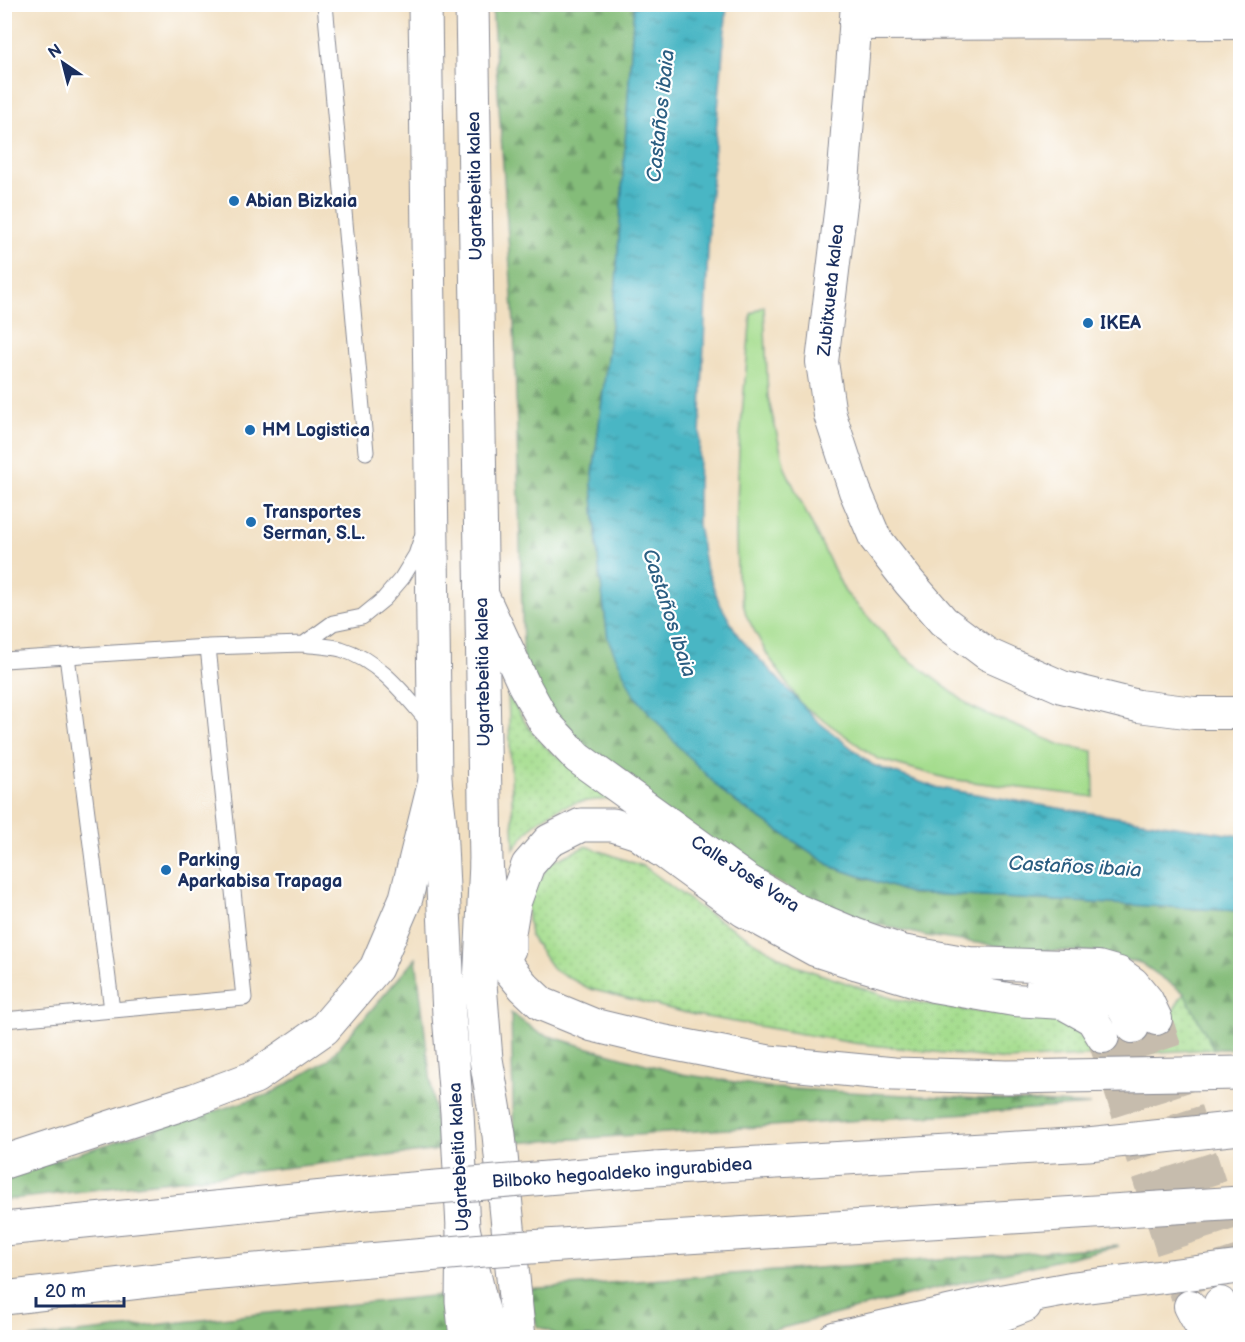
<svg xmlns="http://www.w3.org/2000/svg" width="1245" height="1342" font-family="'Balsamiq Sans',sans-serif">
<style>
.grass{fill:url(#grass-dots);stroke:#608676;stroke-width:1.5}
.forest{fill:url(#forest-firs);stroke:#50766c;stroke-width:1.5}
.green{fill:#a5dd8e;stroke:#608676;stroke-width:1.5}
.water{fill:url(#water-ripples);stroke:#327291;stroke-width:1.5}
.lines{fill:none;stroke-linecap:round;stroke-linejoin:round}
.street-tunnel{stroke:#c6bcad;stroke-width:32;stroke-dasharray:32 16;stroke-linecap:butt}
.lane-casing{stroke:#868790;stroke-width:17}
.street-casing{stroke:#868790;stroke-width:34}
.primary-casing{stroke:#868790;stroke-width:35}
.highway-casing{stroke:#868790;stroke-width:35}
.lane{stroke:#fff;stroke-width:15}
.street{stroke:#fff;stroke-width:32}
.primary{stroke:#fff;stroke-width:33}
.highway{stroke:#fff;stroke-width:33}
.highway-bridge-casing{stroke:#868790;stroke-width:35;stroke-linecap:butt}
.highway-bridge{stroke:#fff;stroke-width:33}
.poi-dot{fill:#1f6fb2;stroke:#fff;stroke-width:2}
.labels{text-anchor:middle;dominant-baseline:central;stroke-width:4.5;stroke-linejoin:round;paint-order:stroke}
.street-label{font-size:18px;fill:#1b2f5e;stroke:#fff}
.poi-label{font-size:18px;font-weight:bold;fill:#1b2f5e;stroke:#fff;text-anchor:start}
.water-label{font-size:20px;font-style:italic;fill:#2b5e82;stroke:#fff}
</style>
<defs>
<pattern id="grass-dots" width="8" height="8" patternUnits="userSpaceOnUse" patternTransform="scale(1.5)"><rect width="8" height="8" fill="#a5dd8e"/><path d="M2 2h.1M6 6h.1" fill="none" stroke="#8dbe7d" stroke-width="1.8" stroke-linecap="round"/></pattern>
<pattern id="forest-firs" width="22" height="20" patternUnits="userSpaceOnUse" patternTransform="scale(1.5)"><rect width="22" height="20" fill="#84bc79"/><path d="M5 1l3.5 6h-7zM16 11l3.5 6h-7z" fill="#6b9966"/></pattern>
<pattern id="water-ripples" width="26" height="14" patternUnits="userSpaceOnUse" patternTransform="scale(1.5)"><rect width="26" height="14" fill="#49b6c4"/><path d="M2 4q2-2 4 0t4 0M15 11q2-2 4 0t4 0" fill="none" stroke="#3c94a2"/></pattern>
</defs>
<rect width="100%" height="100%" fill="#fff"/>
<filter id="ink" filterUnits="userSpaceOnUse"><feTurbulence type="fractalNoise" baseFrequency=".0167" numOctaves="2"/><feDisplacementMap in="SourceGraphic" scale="12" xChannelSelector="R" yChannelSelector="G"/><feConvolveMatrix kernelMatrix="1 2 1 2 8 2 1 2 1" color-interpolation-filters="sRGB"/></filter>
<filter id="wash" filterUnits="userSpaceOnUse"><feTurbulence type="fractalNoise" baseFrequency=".008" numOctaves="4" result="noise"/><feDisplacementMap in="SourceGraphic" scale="24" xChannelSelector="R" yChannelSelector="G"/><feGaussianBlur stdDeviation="1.35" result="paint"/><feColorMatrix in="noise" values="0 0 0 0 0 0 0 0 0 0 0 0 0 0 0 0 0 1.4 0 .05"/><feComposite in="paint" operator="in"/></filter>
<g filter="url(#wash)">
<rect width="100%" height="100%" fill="#f1dfc1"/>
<!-- grass -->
<path class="grass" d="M 508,695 L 528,727 L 548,749 L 618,799 C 585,800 563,801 536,823 C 528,830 521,840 514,849 Z
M 586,846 L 645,867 L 704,911 L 793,965 L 894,999 L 972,1011 L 1061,1017 L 1085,1041 L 1103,1037 L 1171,1014 L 1184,993 L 1214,1049 L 1008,1060 L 853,1043 L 695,1015 L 590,989 L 553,969 L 530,936 L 526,901 L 550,863 Z"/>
<!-- forest -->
<path class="forest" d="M 492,5 L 634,5 L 616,285 L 592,483 L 599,567 L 608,639 L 728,797 L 833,867 L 910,893 L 1240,911 L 1240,1049 L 1214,1049 L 1184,993 L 1141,963 L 1090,952 L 1027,950 L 927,936 L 837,915 L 745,864 L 578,758 L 524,685 L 514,324 Z
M 416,958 L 439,1150 L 5,1200 L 4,1176 L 270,1094 L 328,1060 Z
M 511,1013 L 539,1033 L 589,1048 L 682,1074 L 774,1088 L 1091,1105 L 514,1143 Z
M 1119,1246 L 926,1291 L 747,1337 L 562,1337 L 537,1326 L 527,1289 Z
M 451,1294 L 458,1338 L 30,1338 Z"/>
<!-- green -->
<path class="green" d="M 764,306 L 768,397 L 785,468 L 810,521 L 845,592 L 903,655 L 973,708 L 1061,745 L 1093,751 L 1094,797 L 949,779 L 878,759 L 801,704 L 767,654 L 746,615 L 737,575 L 736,533 L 739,448 L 751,314 Z"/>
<!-- water -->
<path class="water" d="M 634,5 L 727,5 L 710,203 L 698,483 L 698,525 L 705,564 L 719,602 L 739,637 L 816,720 L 873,765 L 934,787 L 1058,808 L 1240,836 L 1240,911 L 910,893 L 833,867 L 728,797 L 679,747 L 634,695 L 608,639 L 599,567 L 592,483 L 616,285 Z"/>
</g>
<g filter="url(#ink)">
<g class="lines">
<!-- street-tunnel -->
<path class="street-tunnel" d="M 1156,1019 L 1240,1276
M 1133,1027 L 1220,1303
M 1103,1037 L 1190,1306"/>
<!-- lane casing -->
<g class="lane-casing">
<path id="lane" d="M 325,4 L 366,452
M 422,537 L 416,555 L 402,578 L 384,599 L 362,617 L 333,623 L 304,644 C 316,646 330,646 341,649 C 380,661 405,695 430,724
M 67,656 L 112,1010
M 4,660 L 208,647 L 304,644
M 4,1020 L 244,998 L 208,647"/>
</g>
<!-- street casing -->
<g class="street-casing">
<path id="street" d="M 857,4 L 842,196 L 822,362 L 830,415 L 855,491 L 875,538 L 909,582 L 943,621 L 987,654 L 1062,687 L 1138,706 L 1194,713 L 1240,713
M 855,24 L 1240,23
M 481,592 L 524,685 L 545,723 L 578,758 L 747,880 L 797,910 L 854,934 L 902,951 L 969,963 L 1098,967 L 1119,973 L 1133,983 L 1147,1000 L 1156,1019
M 659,849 L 744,911 L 815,950 L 858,964 L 933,986 L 1014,1000 L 1063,1003 L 1092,1019 L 1103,1037
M 1042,985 C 1065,985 1101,986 1119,1003 C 1125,1009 1129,1019 1133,1027
M 1220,1303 C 1225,1312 1230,1324 1240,1326
M 1190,1306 C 1196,1318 1202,1330 1214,1338
M 942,1338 L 1025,1306"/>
</g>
<!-- primary casing -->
<g class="primary-casing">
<path id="primary" d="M 425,4 L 435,781 L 440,824 L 449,1015 L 457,1113 L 463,1228 L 462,1301 L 466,1338
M 472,4 L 486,863 L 480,984 L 486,1059 L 499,1135 L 519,1338"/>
</g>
<!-- highway casing -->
<g class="highway-casing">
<path id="highway" d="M 486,863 L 493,932 L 509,969 L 524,987 L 542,1004 L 593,1025 L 655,1040 L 769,1062 L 894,1074 L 1007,1077 L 1240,1073
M 509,949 L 509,933 L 514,903 L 528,865 L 549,841 L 581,825 L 613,825 L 638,833 L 659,849
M 4,1162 L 194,1100 L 255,1077 L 324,1029 L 376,968 L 406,898 L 435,781
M 655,1169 L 1088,1144 L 1240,1128
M 463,1228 L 481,1303 L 489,1332 L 493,1338
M 4,1229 L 364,1193
M 654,1239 L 1240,1203
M 4,1298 L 199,1275 L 346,1262
M 835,1338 L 981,1305 L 1074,1288 L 1240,1267"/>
</g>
<!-- lane -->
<use href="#lane" class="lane"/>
<!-- street -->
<use href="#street" class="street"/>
<!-- primary -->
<use href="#primary" class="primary"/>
<!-- highway -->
<use href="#highway" class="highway"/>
<!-- highway-bridge casing -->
<g class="highway-bridge-casing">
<path id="highway-bridge" d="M 364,1193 L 655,1169
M 346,1262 L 484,1250 L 654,1239"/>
</g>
<!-- highway-bridge -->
<use href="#highway-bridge" class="highway-bridge"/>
</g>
</g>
<!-- markers -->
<g class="poi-dot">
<circle cx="234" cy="201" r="6"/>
<circle cx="1088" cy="323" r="6"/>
<circle cx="250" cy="430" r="6"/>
<circle cx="251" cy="522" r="6"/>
<circle cx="166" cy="870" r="6"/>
</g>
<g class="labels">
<!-- street labels -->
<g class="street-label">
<text transform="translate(475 186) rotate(-91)">Ugartebeitia kalea</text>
<text transform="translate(831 290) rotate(-84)">Zubitxueta kalea</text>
<text transform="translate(483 672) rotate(-91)">Ugartebeitia kalea</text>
<text transform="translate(745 874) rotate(33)">Calle José Vara</text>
<text transform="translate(459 1157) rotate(-93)">Ugartebeitia kalea</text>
<text transform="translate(622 1173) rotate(-4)">Bilboko hegoaldeko ingurabidea</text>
</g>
<!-- poi labels -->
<g class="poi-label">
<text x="246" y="201">Abian Bizkaia</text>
<text x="1100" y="323">IKEA</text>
<text x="262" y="430">HM Logistica</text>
<text x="263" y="512">Transportes<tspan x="263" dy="21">Serman, S.L.</tspan></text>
<text x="178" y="860">Parking<tspan x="178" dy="21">Aparkabisa Trapaga</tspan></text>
</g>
<!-- water labels -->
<g class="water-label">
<text transform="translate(661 116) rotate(-84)">Castaños ibaia</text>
<text transform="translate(669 613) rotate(72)">Castaños ibaia</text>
<text transform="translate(1075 867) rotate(3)">Castaños ibaia</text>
</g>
</g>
<!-- margin -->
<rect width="1245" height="1342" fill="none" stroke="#fff" stroke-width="24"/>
<!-- north arrow -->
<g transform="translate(63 63) rotate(325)" stroke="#ffffff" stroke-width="4.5" paint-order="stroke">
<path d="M0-4.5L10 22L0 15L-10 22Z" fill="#1b2f5e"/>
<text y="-9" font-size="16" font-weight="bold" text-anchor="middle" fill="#1b2f5e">N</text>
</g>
<!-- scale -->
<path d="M36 1297v9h88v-9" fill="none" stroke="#1b2f5e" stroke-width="3"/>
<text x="45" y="1297" font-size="18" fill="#1b2f5e" stroke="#ffffff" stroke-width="4.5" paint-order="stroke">20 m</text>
</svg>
